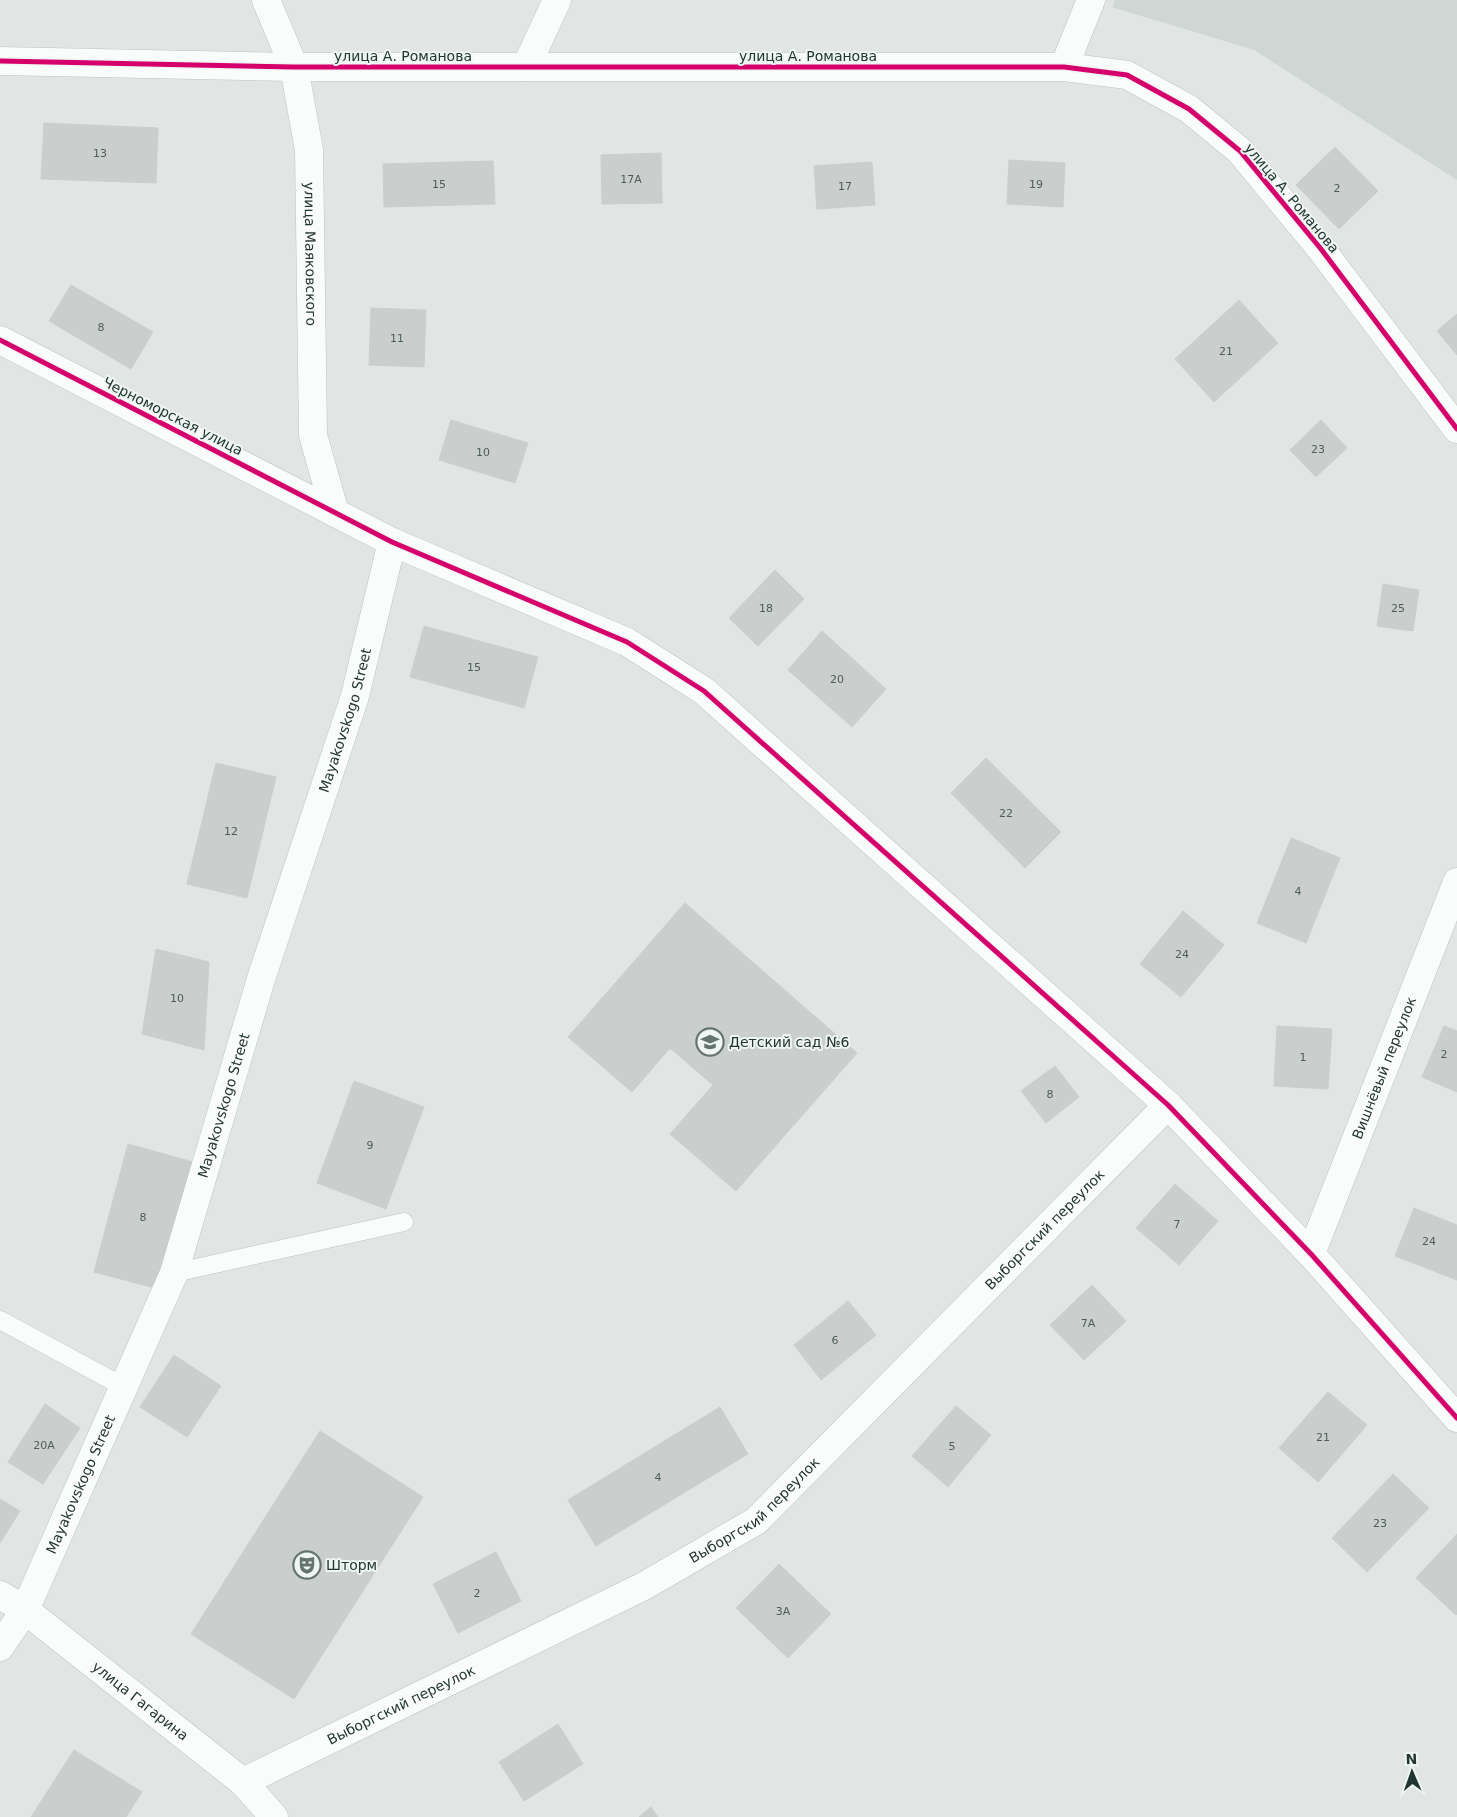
<svg xmlns="http://www.w3.org/2000/svg" width="1457" height="1817" font-family="'DejaVu Sans',sans-serif">
<style>
.built{fill:#cfd7d4}
.building{fill:#cacfcd;stroke:#cacfcd}
.lines{fill:none;stroke-linecap:round;stroke-linejoin:round}
.service-casing{stroke:#bec3c1;stroke-width:19}
.minor-casing{stroke:#bec3c1;stroke-width:29}
.tertiary-casing{stroke:#bec3c1;stroke-width:29}
.service{stroke:#fafbfb;stroke-width:18}
.minor{stroke:#fafbfb;stroke-width:28}
.tertiary{stroke:#fafbfb;stroke-width:28}
.cycleway-casing{stroke:#eff5f2;stroke-width:8}
.cycleway{stroke:#d6006c;stroke-width:5}
.labels{text-anchor:middle;dominant-baseline:central;stroke-width:4;stroke-linejoin:round;paint-order:stroke}
.number-label{font-size:11px;fill:#4d5d59}
.street-label{font-size:14px;fill:#223631;stroke:#eff5f2}
.poi-label{font-size:14px;fill:#223631;stroke:#eff5f2;text-anchor:start}
</style>
<rect width="100%" height="100%" fill="#e1e6e4"/>
<!-- built -->
<path class="built" d="M 1115,0 L 1457,0 L 1457,180 L 1254,50 L 1112,7 Z"/>
<!-- building -->
<path class="building" d="M 44,123 L 158,128 L 156,183 L 41,179 Z
M 1335,147 L 1378,191 L 1339,229 L 1296,185 Z
M 661,153 L 662,203 L 602,204 L 601,155 Z
M 1009,160 L 1065,163 L 1063,207 L 1007,204 Z
M 493,161 L 495,204 L 384,207 L 383,164 Z
M 872,162 L 875,205 L 817,209 L 814,166 Z
M 71,285 L 153,332 L 131,369 L 49,321 Z
M 1239,300 L 1278,343 L 1214,402 L 1175,359 Z
M 371,308 L 426,310 L 424,367 L 369,365 Z
M 1457,314 L 1457,355 L 1437,331 Z
M 451,420 L 528,443 L 515,483 L 439,460 Z
M 1321,420 L 1347,448 L 1316,477 L 1290,450 Z
M 775,570 L 804,599 L 758,646 L 729,618 Z
M 1383,584 L 1419,590 L 1413,631 L 1377,626 Z
M 424,626 L 538,657 L 524,708 L 410,677 Z
M 822,631 L 886,689 L 852,727 L 788,670 Z
M 986,758 L 1061,832 L 1025,868 L 951,793 Z
M 216,763 L 276,777 L 247,898 L 187,884 Z
M 1291,838 L 1340,858 L 1306,943 L 1257,923 Z
M 685,903 L 857,1053 L 736,1191 L 670,1134 L 713,1085 L 670,1048 L 632,1092 L 568,1037 Z
M 1183,911 L 1224,945 L 1181,997 L 1140,964 Z
M 156,949 L 209,962 L 204,1050 L 142,1034 Z
M 1277,1026 L 1332,1029 L 1328,1089 L 1274,1086 Z
M 1444,1026 L 1457,1031 L 1457,1092 L 1422,1077 Z
M 1055,1066 L 1079,1097 L 1046,1123 L 1021,1091 Z
M 354,1081 L 424,1107 L 386,1209 L 317,1183 Z
M 128,1144 L 193,1162 L 159,1289 L 94,1272 Z
M 1175,1184 L 1218,1221 L 1179,1265 L 1136,1228 Z
M 1414,1208 L 1457,1225 L 1457,1280 L 1395,1256 Z
M 1092,1285 L 1126,1321 L 1084,1360 L 1050,1325 Z
M 848,1301 L 876,1335 L 821,1380 L 794,1345 Z
M 174,1355 L 221,1386 L 187,1437 L 140,1407 Z
M 1328,1392 L 1367,1425 L 1318,1482 L 1279,1448 Z
M 45,1404 L 80,1428 L 43,1484 L 8,1462 Z
M 956,1406 L 991,1435 L 948,1487 L 912,1456 Z
M 720,1407 L 748,1454 L 596,1546 L 568,1500 Z
M 320,1431 L 423,1497 L 294,1699 L 191,1634 Z
M 1393,1474 L 1429,1508 L 1367,1572 L 1332,1538 Z
M 0,1499 L 20,1511 L 0,1543 Z
M 1457,1534 L 1457,1614 L 1456,1615 L 1416,1578 Z
M 496,1552 L 521,1601 L 458,1633 L 433,1584 Z
M 779,1564 L 831,1614 L 788,1658 L 736,1608 Z
M 558,1724 L 583,1764 L 524,1801 L 499,1762 Z
M 74,1750 L 142,1792 L 126,1817 L 31,1817 Z
M 651,1807 L 658,1817 L 639,1817 Z"/>
<g class="lines">
<!-- service casing -->
<g class="service-casing">
<path id="service" d="M 174,1273 L 404,1222
M 0,1320 L 124,1387"/>
</g>
<!-- minor casing -->
<g class="minor-casing">
<g id="minor">
<path id="s1" d="M 266,0 L 294,67 L 309,150 L 313,435 L 335,513"/>
<path d="M 0,61 L 294,67 L 1064,67 L 1127,75 L 1189,109 L 1240,151 L 1321,249 L 1457,429"/>
<path d="M 526,67 L 557,0"/>
<path d="M 1064,67 L 1091,0"/>
<path id="s2" d="M 1311,1254 L 1457,882"/>
<path id="s3" d="M 0,1647 L 25,1610 L 174,1273 L 261,979 L 355,696 L 392,542"/>
<path id="s4" d="M 243,1782 L 644,1586 L 756,1521 L 1168,1105"/>
</g>
</g>
<!-- tertiary casing -->
<g class="tertiary-casing">
<g id="tertiary">
<path d="M 0,340 L 392,542 L 627,642 L 704,691 L 1168,1105 L 1311,1254 L 1457,1418"/>
<path id="s5" d="M 0,1595 L 25,1610 L 243,1782 L 274,1817"/>
</g>
</g>
<!-- service -->
<use href="#service" class="service"/>
<!-- minor -->
<use href="#minor" class="minor"/>
<!-- tertiary -->
<use href="#tertiary" class="tertiary"/>
<!-- cycleway casing -->
<g class="cycleway-casing">
<path id="cycleway" d="M 0,61 L 294,67 L 1064,67 L 1127,75 L 1189,109 L 1240,151 L 1321,249 L 1457,429
M 0,340 L 392,542 L 627,642 L 704,691 L 1168,1105 L 1311,1254 L 1457,1418"/>
</g>
<!-- cycleway -->
<use href="#cycleway" class="cycleway"/>
</g>
<!-- icons -->
<defs>
<g id="school-ring" transform="scale(1.4375)"><circle r="9.5" fill="#eff5f2" stroke="#657470" stroke-width="1.5"/><path d="M0-5L7-2L0 1L-7-2ZM-4 1L0 2.5L4 1V4Q0 6-4 4Z" fill="#657470"/></g>
<g id="theatre-ring" transform="scale(1.4375)"><circle r="9.5" fill="#eff5f2" stroke="#657470" stroke-width="1.5"/><path d="M-5-5.5Q0-4 5-5.5V0Q5 5 0 6Q-5 5-5 0ZM-3.3-2.5H-1v1.5H-3.3ZM1-2.5H3.3v1.5H1ZM-2.8 1Q0 5.5 2.8 1Z" fill="#657470"/></g>
</defs>
<g fill-rule="evenodd">
<use href="#school-ring" x="710" y="1042"/>
<use href="#theatre-ring" x="307" y="1565"/>
</g>
<g class="labels">
<!-- number labels -->
<g class="number-label">
<text x="100" y="153">13</text>
<text x="631" y="179">17А</text>
<text x="439" y="184">15</text>
<text x="1036" y="184">19</text>
<text x="845" y="186">17</text>
<text x="1337" y="188">2</text>
<text x="101" y="327">8</text>
<text x="397" y="338">11</text>
<text x="1226" y="351">21</text>
<text x="1318" y="449">23</text>
<text x="483" y="452">10</text>
<text x="766" y="608">18</text>
<text x="1398" y="608">25</text>
<text x="474" y="667">15</text>
<text x="837" y="679">20</text>
<text x="1006" y="813">22</text>
<text x="231" y="831">12</text>
<text x="1298" y="891">4</text>
<text x="1182" y="954">24</text>
<text x="177" y="998">10</text>
<text x="1444" y="1054">2</text>
<text x="1303" y="1057">1</text>
<text x="1050" y="1094">8</text>
<text x="370" y="1145">9</text>
<text x="143" y="1217">8</text>
<text x="1177" y="1224">7</text>
<text x="1429" y="1241">24</text>
<text x="1088" y="1323">7А</text>
<text x="835" y="1340">6</text>
<text x="1323" y="1437">21</text>
<text x="44" y="1445">20А</text>
<text x="952" y="1446">5</text>
<text x="658" y="1477">4</text>
<text x="1380" y="1523">23</text>
<text x="477" y="1593">2</text>
<text x="783" y="1611">3А</text>
</g>
<!-- street labels -->
<g class="street-label">
<text x="403" y="56">улица А. Романова</text>
<text x="808" y="56">улица А. Романова</text>
<text transform="translate(1292 198) rotate(50)">улица А. Романова</text>
<text stroke="none"><textPath href="#s1" startOffset="261">улица Маяковского</textPath></text>
<text transform="translate(173 416) rotate(27)">Черноморская улица</text>
<text stroke="none"><textPath href="#s3" startOffset="992">Mayakovskogo Street</textPath></text>
<text stroke="none"><textPath href="#s2" startOffset="200">Вишнёвый переулок</textPath></text>
<text stroke="none"><textPath href="#s3" startOffset="588">Mayakovskogo Street</textPath></text>
<text stroke="none"><textPath href="#s4" startOffset="986">Выборгский переулок</textPath></text>
<text stroke="none"><textPath href="#s3" startOffset="182">Mayakovskogo Street</textPath></text>
<text stroke="none"><textPath href="#s4" startOffset="581">Выборгский переулок</textPath></text>
<text stroke="none"><textPath href="#s5" startOffset="176">улица Гагарина</textPath></text>
<text stroke="none"><textPath href="#s4" startOffset="176">Выборгский переулок</textPath></text>
</g>
<!-- poi labels -->
<g class="poi-label">
<text x="729" y="1042">Детский сад №6</text>
<text x="326" y="1565">Шторм</text>
</g>
</g>
<!-- north arrow -->
<g transform="translate(1412 1772) rotate(358)" stroke="#eff5f2" stroke-width="4" paint-order="stroke">
<path d="M0-4L9 19L0 12L-9 19Z" fill="#223631"/>
<text y="-8" font-size="14" font-weight="bold" text-anchor="middle" fill="#223631">N</text>
</g>
</svg>
